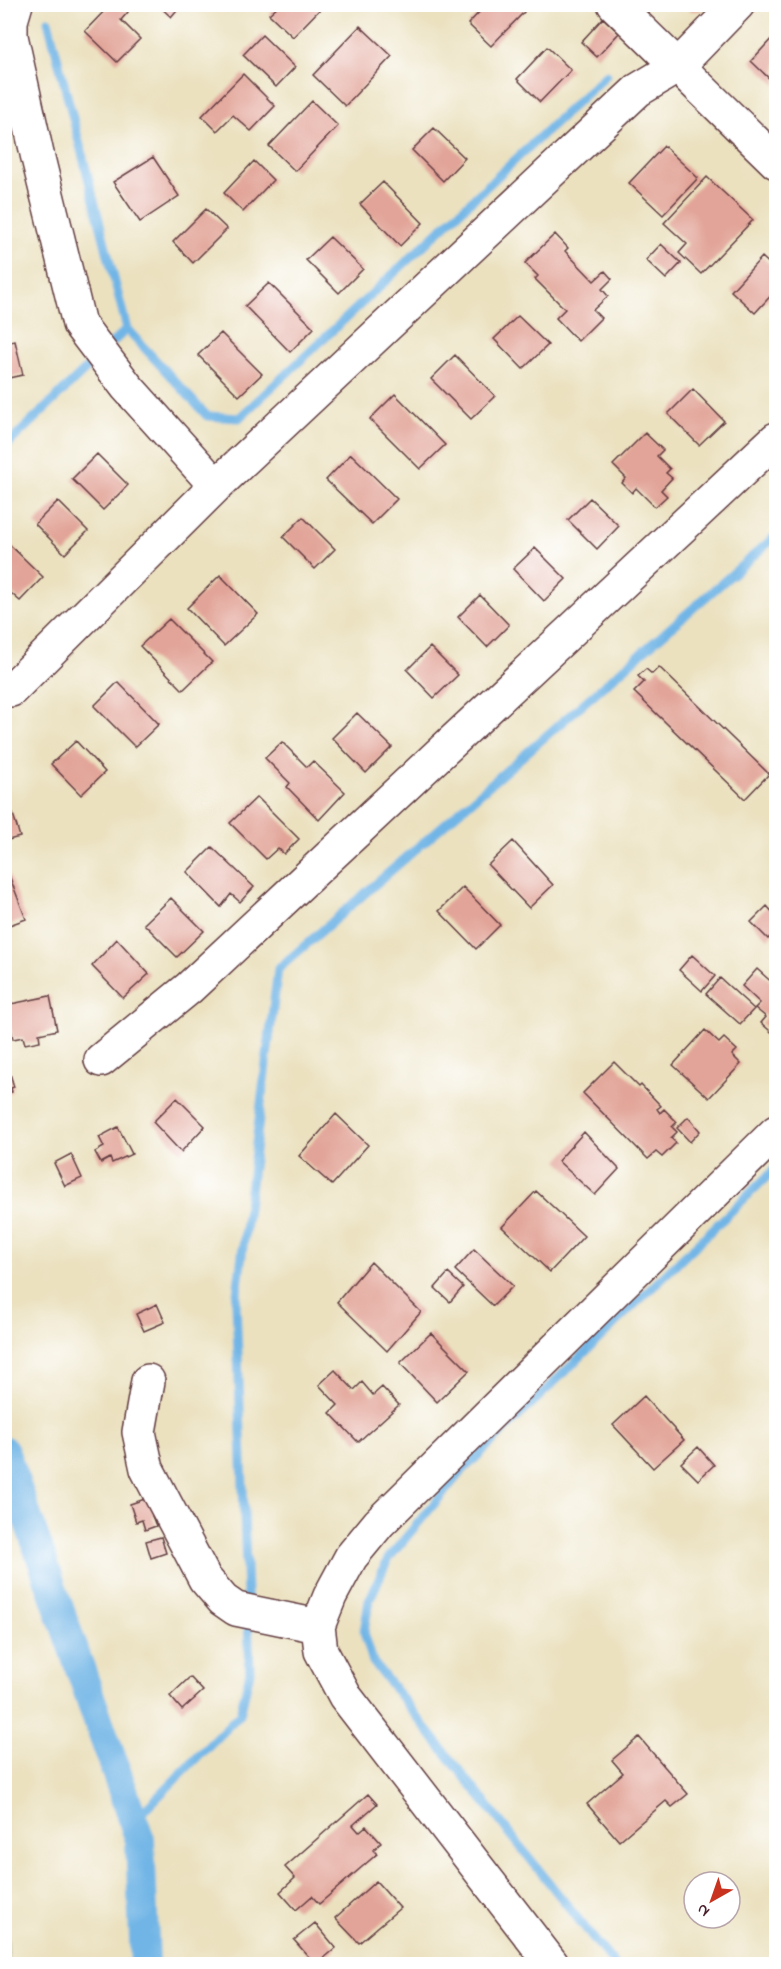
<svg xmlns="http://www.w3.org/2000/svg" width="781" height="1969" font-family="'Indie Flower',sans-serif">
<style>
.green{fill:#94d68d;stroke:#6f7a5c;stroke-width:1.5}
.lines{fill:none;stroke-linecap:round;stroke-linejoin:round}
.stream{stroke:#71b5e6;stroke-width:9}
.canal{stroke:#71b5e6;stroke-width:30}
.building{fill:#e2a498}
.minor-casing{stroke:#623c41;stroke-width:36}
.minor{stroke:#fff;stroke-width:33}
</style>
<rect width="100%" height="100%" fill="#fff"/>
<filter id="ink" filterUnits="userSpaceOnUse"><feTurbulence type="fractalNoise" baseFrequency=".0167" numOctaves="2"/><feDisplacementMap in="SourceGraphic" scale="12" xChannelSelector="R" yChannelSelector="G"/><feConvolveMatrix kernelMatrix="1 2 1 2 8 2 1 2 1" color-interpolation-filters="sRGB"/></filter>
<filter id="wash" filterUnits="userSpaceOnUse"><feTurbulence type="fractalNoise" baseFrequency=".008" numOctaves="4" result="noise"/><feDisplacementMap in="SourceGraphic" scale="24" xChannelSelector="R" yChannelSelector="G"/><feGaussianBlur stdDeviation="1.35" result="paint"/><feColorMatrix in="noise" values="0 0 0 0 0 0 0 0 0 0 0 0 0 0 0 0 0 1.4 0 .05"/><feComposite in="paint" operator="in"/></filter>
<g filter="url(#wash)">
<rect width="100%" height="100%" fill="#ebe1bf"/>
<!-- green -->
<path class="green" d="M 5,1889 L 6,1895 L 8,1964 L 4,1964 Z"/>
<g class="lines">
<!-- stream -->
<path class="stream" d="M 48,21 L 127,329 L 207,416 L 239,418 L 606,75
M 112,343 L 127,329
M 4,448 L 90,365
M 134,1821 L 240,1714 L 250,1672 L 236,1302 L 278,969 L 776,536
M 614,1964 L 373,1662 L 364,1632 L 369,1601 L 388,1559 L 460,1473 L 776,1168"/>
<!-- canal -->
<path class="canal" d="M 4,1451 L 140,1840 L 145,1964"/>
</g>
<g id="blocks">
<!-- building -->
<path class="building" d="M 111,4 L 119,4 L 128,12 L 121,20 L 140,39 L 117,62 L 85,31 Z
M 157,4 L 182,4 L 171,17 Z
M 487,4 L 515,4 L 524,12 L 491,46 L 468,24 Z
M 689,4 L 702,4 L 701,11 L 689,11 Z
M 279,5 L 324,5 L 293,37 L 269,14 Z
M 603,18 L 619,33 L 597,57 L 581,42 Z
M 360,26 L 392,56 L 345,106 L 313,75 Z
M 776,34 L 776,85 L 751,61 Z
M 262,35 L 295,67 L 276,87 L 243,55 Z
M 547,47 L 571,70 L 540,102 L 517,79 Z
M 243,74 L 275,106 L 251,131 L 233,115 L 217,131 L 202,116 Z
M 312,101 L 338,126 L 295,171 L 269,146 Z
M 434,128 L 465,158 L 443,181 L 412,150 Z
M 664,146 L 698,178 L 663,215 L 629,183 Z
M 153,157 L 179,196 L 140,222 L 113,182 Z
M 254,161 L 273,180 L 243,212 L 224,193 Z
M 707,177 L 753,220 L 701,274 L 679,253 L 687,244 L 664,223 Z
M 383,182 L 423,223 L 400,246 L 360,204 Z
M 206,209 L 227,229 L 193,263 L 173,242 Z
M 555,234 L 568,248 L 565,251 L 594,281 L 605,271 L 612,279 L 602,289 L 608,296 L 593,310 L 601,318 L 578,341 L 556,318 L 565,309 L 535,279 L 538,276 L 525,263 Z
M 330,237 L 363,269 L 339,293 L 306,260 Z
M 661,244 L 681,263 L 666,279 L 646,260 Z
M 762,257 L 776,270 L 776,290 L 755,313 L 731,291 Z
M 269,283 L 314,328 L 290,352 L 245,306 Z
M 518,316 L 548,345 L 523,369 L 494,339 Z
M 221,333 L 262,374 L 239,396 L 198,355 Z
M 15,341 L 23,375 L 4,379 L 4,343 Z
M 455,355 L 495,396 L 471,419 L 431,379 Z
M 693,389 L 724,421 L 699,445 L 668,414 Z
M 395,394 L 445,445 L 420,469 L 370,419 Z
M 645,433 L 663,450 L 657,456 L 670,469 L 666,473 L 672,478 L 661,490 L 667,496 L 655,507 L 636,488 L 632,493 L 622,483 L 626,478 L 613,465 Z
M 97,454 L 128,485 L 103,510 L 72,479 Z
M 351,454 L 397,499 L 372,524 L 326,480 Z
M 590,498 L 619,526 L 597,549 L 568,520 Z
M 58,501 L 88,531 L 65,554 L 35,524 Z
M 303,517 L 335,549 L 315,569 L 283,537 Z
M 10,545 L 43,577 L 20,601 L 4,587 L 4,550 Z
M 535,548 L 566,579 L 544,601 L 513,569 Z
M 220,575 L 258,614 L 224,646 L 187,608 Z
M 480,595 L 509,625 L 487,647 L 458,617 Z
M 169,619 L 212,662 L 183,690 L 140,646 Z
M 430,647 L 458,675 L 434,698 L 407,670 Z
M 659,667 L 769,774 L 745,799 L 634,692 L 644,682 L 638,676 L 646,669 L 652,674 Z
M 118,682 L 159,724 L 135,747 L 94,706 Z
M 357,713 L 392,747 L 366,773 L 332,738 Z
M 76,741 L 105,772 L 81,795 L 51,764 Z
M 282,742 L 307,767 L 313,761 L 345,792 L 319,820 L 287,787 L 290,783 L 265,758 Z
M 257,797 L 299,839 L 284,854 L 278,848 L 266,859 L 230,823 Z
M 13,814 L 20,837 L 4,841 L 4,816 Z
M 513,841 L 553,885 L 529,908 L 488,865 Z
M 212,847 L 254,887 L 240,902 L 231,894 L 221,907 L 187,872 Z
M 7,870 L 26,919 L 4,927 L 4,871 Z
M 463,887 L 500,925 L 476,949 L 439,911 Z
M 171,898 L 204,931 L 177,957 L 144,924 Z
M 767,906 L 776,916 L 776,931 L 768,939 L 751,922 Z
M 117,939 L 149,974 L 123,998 L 92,966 Z
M 692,955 L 715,976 L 702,991 L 679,970 Z
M 757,969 L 776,986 L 776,1036 L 761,1023 L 766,1017 L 755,1008 L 760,1003 L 742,986 Z
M 720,978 L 754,1009 L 740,1024 L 706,994 Z
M 50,996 L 57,1030 L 39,1034 L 40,1041 L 25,1044 L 23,1037 L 13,1039 L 6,1005 Z
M 705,1030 L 719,1043 L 724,1038 L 737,1050 L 732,1055 L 741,1064 L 709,1098 L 673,1065 Z
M 4,1053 L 14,1087 L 11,1088 L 12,1092 L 4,1094 Z
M 614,1062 L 639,1087 L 641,1085 L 661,1106 L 657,1109 L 660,1113 L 664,1109 L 677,1122 L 672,1127 L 677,1132 L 671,1138 L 676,1143 L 662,1157 L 656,1152 L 648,1159 L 583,1093 Z
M 177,1098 L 205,1126 L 181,1152 L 153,1122 Z
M 336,1114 L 368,1145 L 332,1185 L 299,1156 Z
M 688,1117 L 700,1131 L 690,1142 L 677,1128 Z
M 118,1127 L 132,1154 L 112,1163 L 110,1158 L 101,1163 L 95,1152 L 104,1147 L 99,1137 Z
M 584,1132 L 619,1169 L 595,1195 L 558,1161 Z
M 71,1154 L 82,1178 L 65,1186 L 54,1163 Z
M 536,1191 L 584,1236 L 550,1272 L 502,1227 Z
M 474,1249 L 513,1286 L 493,1306 L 455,1270 Z
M 371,1262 L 421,1312 L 387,1351 L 337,1302 Z
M 448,1273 L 463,1287 L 450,1302 L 435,1288 Z
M 157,1304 L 165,1322 L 144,1331 L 136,1314 Z
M 431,1333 L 469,1371 L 437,1402 L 400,1363 Z
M 335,1370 L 354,1390 L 362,1382 L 373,1395 L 382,1387 L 399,1405 L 358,1442 L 330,1413 L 338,1405 L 319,1385 Z
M 644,1396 L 684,1440 L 653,1468 L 613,1425 Z
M 698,1447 L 714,1465 L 698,1480 L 681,1463 Z
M 151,1497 L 158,1514 L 152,1516 L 156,1526 L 145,1530 L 142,1520 L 136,1522 L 130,1504 Z
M 161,1537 L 166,1553 L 151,1558 L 146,1541 Z
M 190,1677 L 203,1691 L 182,1710 L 170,1696 Z
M 639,1737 L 688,1794 L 672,1807 L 666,1801 L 619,1841 L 587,1804 L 623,1773 L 612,1760 Z
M 368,1794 L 377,1804 L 353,1825 L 359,1832 L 366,1826 L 381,1843 L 373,1850 L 377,1854 L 319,1904 L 312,1896 L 296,1910 L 280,1892 L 295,1878 L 285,1867 Z
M 376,1881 L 400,1908 L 359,1943 L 335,1918 Z
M 315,1923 L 336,1948 L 317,1964 L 315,1964 L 294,1940 Z"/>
</g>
</g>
<g filter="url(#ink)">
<use href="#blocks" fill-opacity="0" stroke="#623c41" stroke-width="1.5"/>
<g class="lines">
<!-- minor casing -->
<g class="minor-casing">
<path id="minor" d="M 16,4 L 11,21 L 11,36 L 37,154 L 79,324 L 127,387 L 216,486
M 614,4 L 776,162
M 11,690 L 216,486 L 638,90 L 678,66 L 738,4
M 101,1060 L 189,988 L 776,439
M 148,1381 L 139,1432 L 147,1469 L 205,1579 L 223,1600 L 236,1609 L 318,1626
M 552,1964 L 345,1696 L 321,1651 L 318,1626 L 330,1596 L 351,1557 L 379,1523 L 776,1132"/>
</g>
<!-- minor -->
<use href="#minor" class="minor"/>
</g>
</g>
<!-- margin -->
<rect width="781" height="1969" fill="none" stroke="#fff" stroke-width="24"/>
<!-- north arrow -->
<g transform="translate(712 1900) rotate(220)"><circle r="28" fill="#ffffff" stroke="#b7a5aa" stroke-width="1.5"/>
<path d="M0-4.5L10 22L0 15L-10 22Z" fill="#c8321e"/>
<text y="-9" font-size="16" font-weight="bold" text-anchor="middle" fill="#4a1f2b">N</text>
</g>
</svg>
